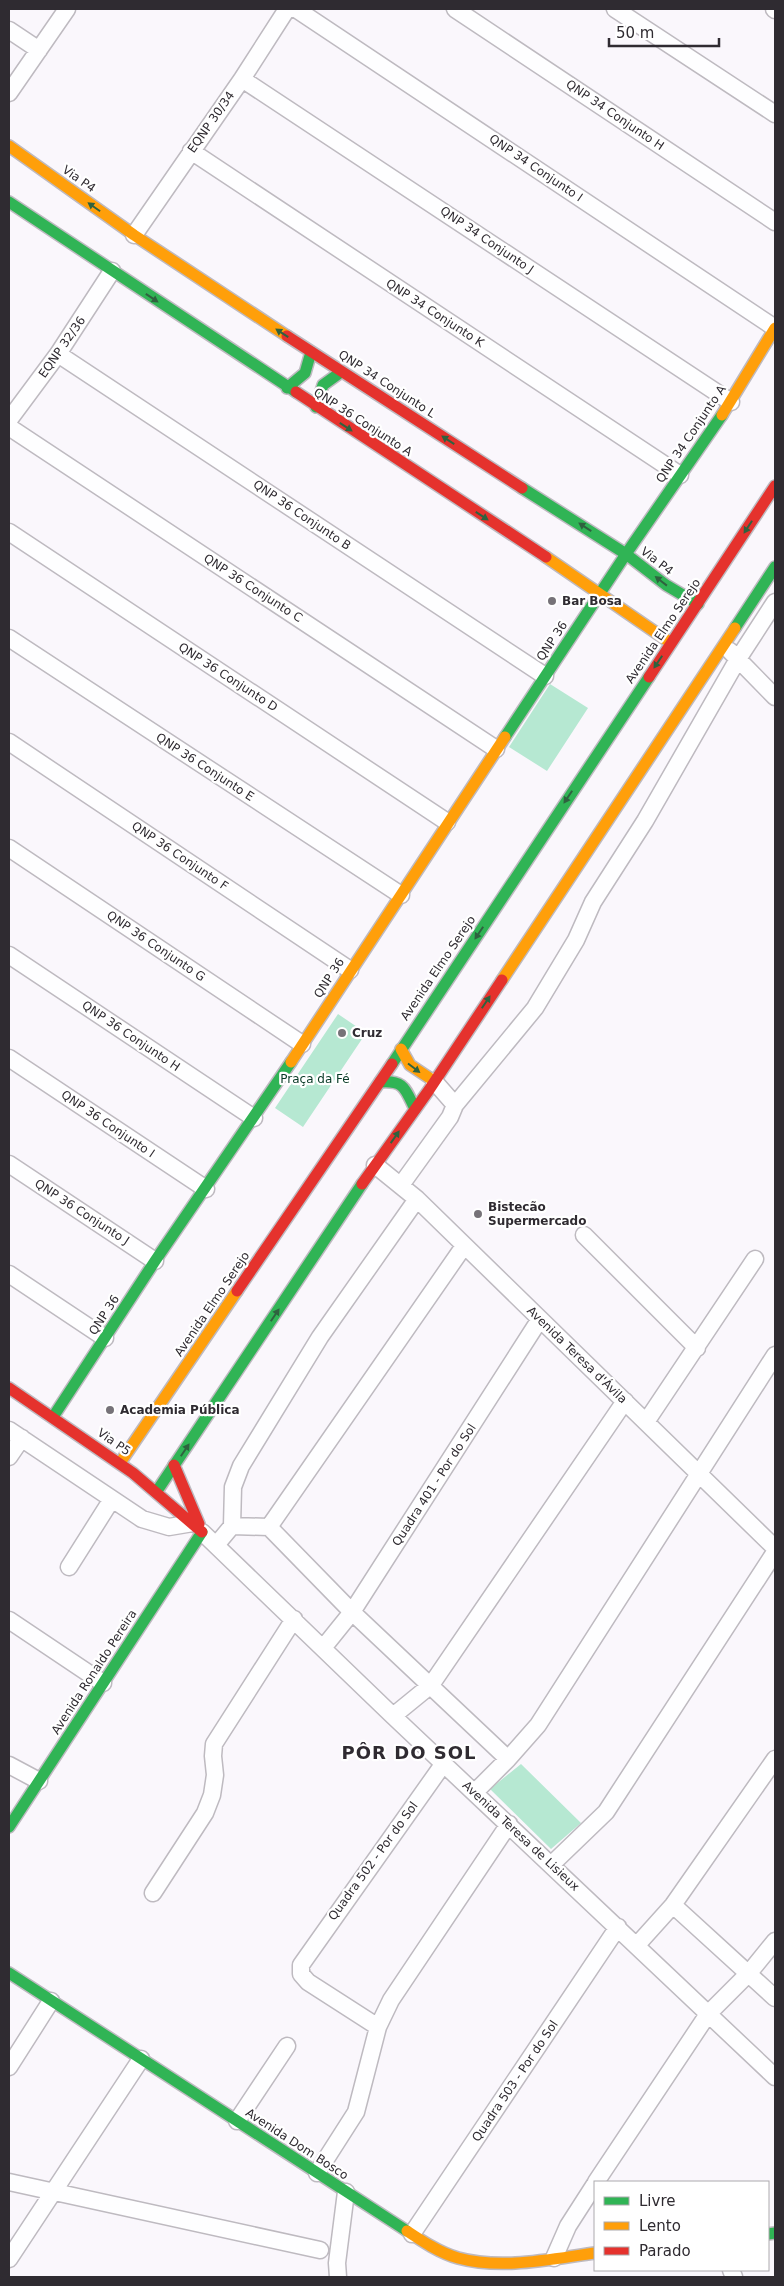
<svg xmlns="http://www.w3.org/2000/svg" width="784" height="2286" font-family="'DejaVu Sans',sans-serif">
<style>
.green{fill:#b6e8d2}
.lines{fill:none;stroke-linecap:round;stroke-linejoin:round}
.street-casing{stroke:#bebac0;stroke-width:19}
.fast-casing{stroke:#bebac0;stroke-width:14}
.slow-casing{stroke:#bebac0;stroke-width:14}
.jam-casing{stroke:#bebac0;stroke-width:14}
.street{stroke:#fefeff;stroke-width:16}
.fast{stroke:#30b455;stroke-width:11}
.slow{stroke:#ff9f0a;stroke-width:11}
.jam{stroke:#e5322d;stroke-width:11}
.oneway{fill:#2f623f}
.poi-dot{fill:#767278;stroke:#fff;stroke-width:2}
.labels{text-anchor:middle;dominant-baseline:central;stroke-width:4.5;stroke-linejoin:round;paint-order:stroke}
.street-label{font-size:12px;fill:#2f2b31;stroke:#fff}
.poi-label{font-size:12px;font-weight:bold;fill:#2f2b31;stroke:#fff;text-anchor:start}
.park-label{font-size:12px;fill:#083a26;stroke:#fff}
.district-label{font-size:18px;font-weight:bold;letter-spacing:1px;fill:#2f2b31;stroke:#fff}
</style>
<rect width="100%" height="100%" fill="#faf7fc"/>
<!-- green -->
<path class="green" d="M 550,684 L 588,708 L 547,771 L 509,747 Z
M 338,1014 L 366,1033 L 303,1127 L 275,1108 Z
M 521,1764 L 581,1823 L 551,1849 L 490,1789 Z"/>
<g class="lines">
<!-- street casing -->
<g class="street-casing">
<path id="street" d="M 296,9 L 775,328
M 455,9 L 775,222
M 615,9 L 775,114
M 774,9 L 775,10
M 9,30 L 39,50
M 242,79 L 731,402
M 9,93 L 67,9
M 191,151 L 680,475
M 134,235 L 242,79 L 287,9
M 58,354 L 545,676
M 9,420 L 58,354 L 112,271
M 9,427 L 496,749
M 9,532 L 447,822
M 9,638 L 401,895
M 730,651 L 775,697
M 9,742 L 350,970
M 9,848 L 302,1044
M 9,955 L 254,1118
M 9,1058 L 206,1189
M 434,1081 L 455,1105
M 9,1164 L 155,1261
M 375,1165 L 417,1199 L 775,1548
M 401,1185 L 450,1117 L 455,1105 L 535,1008 L 576,940 L 593,902 L 645,821 L 738,659 L 775,602
M 584,1235 L 697,1348
M 9,1274 L 105,1338
M 646,1422 L 755,1259
M 9,1430 L 142,1519 L 169,1527 L 193,1523
M 9,1457 L 22,1438
M 232,1526 L 269,1527 L 352,1612 L 508,1759
M 269,1527 L 464,1246
M 202,1532 L 393,1716 L 775,2077
M 217,1544 L 232,1526 L 233,1487 L 241,1466 L 320,1337 L 417,1199
M 69,1567 L 112,1499
M 9,1620 L 103,1683
M 323,1648 L 352,1612 L 540,1319
M 393,1716 L 431,1685 L 625,1401
M 9,1765 L 39,1781
M 475,1792 L 508,1759 L 538,1725 L 775,1355
M 552,1864 L 606,1812 L 775,1552
M 153,1893 L 205,1813 L 212,1795 L 215,1775 L 213,1756 L 214,1744 L 294,1619
M 673,1905 L 775,1998
M 637,1945 L 673,1905 L 775,1759
M 378,2027 L 308,1982 L 301,1974 L 301,1965 L 444,1763
M 9,2067 L 51,2001
M 237,2121 L 287,2046
M 317,2173 L 356,2112 L 378,2027 L 391,2000 L 509,1824
M 9,2182 L 320,2250
M 596,2182 L 708,2014 L 749,1973 L 775,1941
M 412,2234 L 618,1927
M 554,2258 L 568,2226 L 595,2184
M 9,2259 L 141,2059
M 731,2270 L 734,2277
M 338,2277 L 337,2263 L 346,2192"/>
</g>
<!-- fast casing -->
<g class="fast-casing">
<path id="fast" d="M 9,202 L 296,392
M 287,388 L 305,373 L 311,352
M 316,407 L 323,385 L 341,372
M 522,488 L 626,554 L 666,585 L 698,604
M 735,628 L 775,567
M 505,737 L 626,554 L 722,415
M 392,1064 L 649,677
M 380,1082 C 405,1080 405,1089 415,1109
M 53,1417 L 155,1261 L 291,1062
M 157,1491 L 362,1184
M 9,1827 L 202,1532
M 9,1973 L 407,2231
M 768,2234 L 775,2233"/>
</g>
<!-- slow casing -->
<g class="slow-casing">
<path id="slow" d="M 9,146 L 134,235 L 287,336
M 722,415 L 775,328
M 546,557 L 671,643
M 502,980 L 735,628
M 401,1049 L 410,1065 L 434,1081
M 291,1062 L 505,737
M 120,1463 L 237,1291
M 407,2231 C 422,2241 440,2253 458,2258 C 502,2270 551,2259 595,2253"/>
</g>
<!-- jam casing -->
<g class="jam-casing">
<path id="jam" d="M 287,336 L 522,488
M 296,392 L 546,557
M 649,677 L 775,486
M 362,1184 L 429,1090 L 502,980
M 237,1291 L 392,1064
M 9,1388 L 133,1473 L 202,1532
M 174,1465 L 199,1524"/>
</g>
<!-- street -->
<use href="#street" class="street"/>
<!-- fast -->
<use href="#fast" class="fast"/>
<!-- slow -->
<use href="#slow" class="slow"/>
<!-- jam -->
<use href="#jam" class="jam"/>
</g>
<!-- one-way arrows -->
<defs><path id="oneway-solid" d="M-6-.8H1V-3.2L6.5 0L1 3.2V.8H-6Z" transform="scale(1.25)"/></defs>
<g class="oneway">
<use href="#oneway-solid" transform="translate(94 207) rotate(-145)"/>
<use href="#oneway-solid" transform="translate(152 298) rotate(34)"/>
<use href="#oneway-solid" transform="translate(282 333) rotate(-147)"/>
<use href="#oneway-solid" transform="translate(346 427) rotate(33)"/>
<use href="#oneway-solid" transform="translate(448 440) rotate(-147)"/>
<use href="#oneway-solid" transform="translate(482 516) rotate(33)"/>
<use href="#oneway-solid" transform="translate(585 527) rotate(-147)"/>
<use href="#oneway-solid" transform="translate(748 527) rotate(123)"/>
<use href="#oneway-solid" transform="translate(661 581) rotate(-142)"/>
<use href="#oneway-solid" transform="translate(658 662) rotate(124)"/>
<use href="#oneway-solid" transform="translate(568 797) rotate(124)"/>
<use href="#oneway-solid" transform="translate(479 933) rotate(124)"/>
<use href="#oneway-solid" transform="translate(486 1002) rotate(-56)"/>
<use href="#oneway-solid" transform="translate(414 1068) rotate(37)"/>
<use href="#oneway-solid" transform="translate(395 1137) rotate(-55)"/>
<use href="#oneway-solid" transform="translate(275 1315) rotate(-56)"/>
<use href="#oneway-solid" transform="translate(185 1450) rotate(-56)"/>
</g>
<!-- markers -->
<g class="poi-dot">
<circle cx="552" cy="601" r="5"/>
<circle cx="342" cy="1033" r="5"/>
<circle cx="478" cy="1214" r="5"/>
<circle cx="110" cy="1410" r="5"/>
</g>
<g class="labels">
<!-- street labels -->
<g class="street-label">
<text transform="translate(615 115) rotate(34)">QNP 34 Conjunto H</text>
<text transform="translate(211 122) rotate(-55)">EQNP 30/34</text>
<text transform="translate(536 168) rotate(34)">QNP 34 Conjunto I</text>
<text transform="translate(79 179) rotate(35)">Via P4</text>
<text transform="translate(487 240) rotate(34)">QNP 34 Conjunto J</text>
<text transform="translate(435 313) rotate(33)">QNP 34 Conjunto K</text>
<text transform="translate(62 347) rotate(-55)">EQNP 32/36</text>
<text transform="translate(387 384) rotate(33)">QNP 34 Conjunto L</text>
<text transform="translate(363 422) rotate(33)">QNP 36 Conjunto A</text>
<text transform="translate(691 434) rotate(-56)">QNP 34 Conjunto A</text>
<text transform="translate(302 515) rotate(34)">QNP 36 Conjunto B</text>
<text transform="translate(657 561) rotate(38)">Via P4</text>
<text transform="translate(253 588) rotate(33)">QNP 36 Conjunto C</text>
<text transform="translate(663 631) rotate(-56)">Avenida Elmo Serejo</text>
<text transform="translate(552 641) rotate(-56)">QNP 36</text>
<text transform="translate(228 677) rotate(33)">QNP 36 Conjunto D</text>
<text transform="translate(205 767) rotate(33)">QNP 36 Conjunto E</text>
<text transform="translate(180 856) rotate(34)">QNP 36 Conjunto F</text>
<text transform="translate(156 946) rotate(34)">QNP 36 Conjunto G</text>
<text transform="translate(438 968) rotate(-56)">Avenida Elmo Serejo</text>
<text transform="translate(329 978) rotate(-57)">QNP 36</text>
<text transform="translate(131 1036) rotate(34)">QNP 36 Conjunto H</text>
<text transform="translate(108 1124) rotate(34)">QNP 36 Conjunto I</text>
<text transform="translate(82 1212) rotate(33)">QNP 36 Conjunto J</text>
<text transform="translate(212 1304) rotate(-56)">Avenida Elmo Serejo</text>
<text transform="translate(104 1315) rotate(-57)">QNP 36</text>
<text transform="translate(577 1355) rotate(44)">Avenida Teresa d'Ávila</text>
<text transform="translate(114 1442) rotate(35)">Via P5</text>
<text transform="translate(434 1485) rotate(-57)">Quadra 401 - Por do Sol</text>
<text transform="translate(94 1672) rotate(-57)">Avenida Ronaldo Pereira</text>
<text transform="translate(521 1836) rotate(43)">Avenida Teresa de Lisieux</text>
<text transform="translate(373 1861) rotate(-54)">Quadra 502 - Por do Sol</text>
<text transform="translate(515 2081) rotate(-56)">Quadra 503 - Por do Sol</text>
<text transform="translate(297 2144) rotate(33)">Avenida Dom Bosco</text>
</g>
<!-- poi labels -->
<g class="poi-label">
<text x="562" y="601">Bar Bosa</text>
<text x="352" y="1033">Cruz</text>
<text x="488" y="1207">Bistecão<tspan x="488" dy="14">Supermercado</tspan></text>
<text x="120" y="1410">Academia Pública</text>
</g>
<!-- park labels -->
<g class="park-label">
<text x="315" y="1079">Praça da Fé</text>
</g>
<!-- district labels -->
<g class="district-label">
<text x="409" y="1752">PÔR DO SOL</text>
</g>
</g>
<!-- border -->
<rect width="784" height="2286" fill="none" stroke="#2f2b31" stroke-width="20"/>
<!-- legend -->
<rect x="594" y="2181" width="175" height="90" fill="#ffffff" stroke="#acaaad"/>
<rect x="604" y="2197" width="25" height="8" fill="#30b455" stroke="#acaaad"/>
<text x="639" y="2206" font-size="15" fill="#2f2b31">Livre</text>
<rect x="604" y="2222" width="25" height="8" fill="#ff9f0a" stroke="#acaaad"/>
<text x="639" y="2231" font-size="15" fill="#2f2b31">Lento</text>
<rect x="604" y="2247" width="25" height="8" fill="#e5322d" stroke="#acaaad"/>
<text x="639" y="2256" font-size="15" fill="#2f2b31">Parado</text>
<!-- scale -->
<path d="M609 38v8h110v-8" fill="none" stroke="#2f2b31" stroke-width="2.5"/>
<text x="616" y="38" font-size="15" fill="#2f2b31" stroke="#ffffff" stroke-width="4" paint-order="stroke">50 m</text>
</svg>
